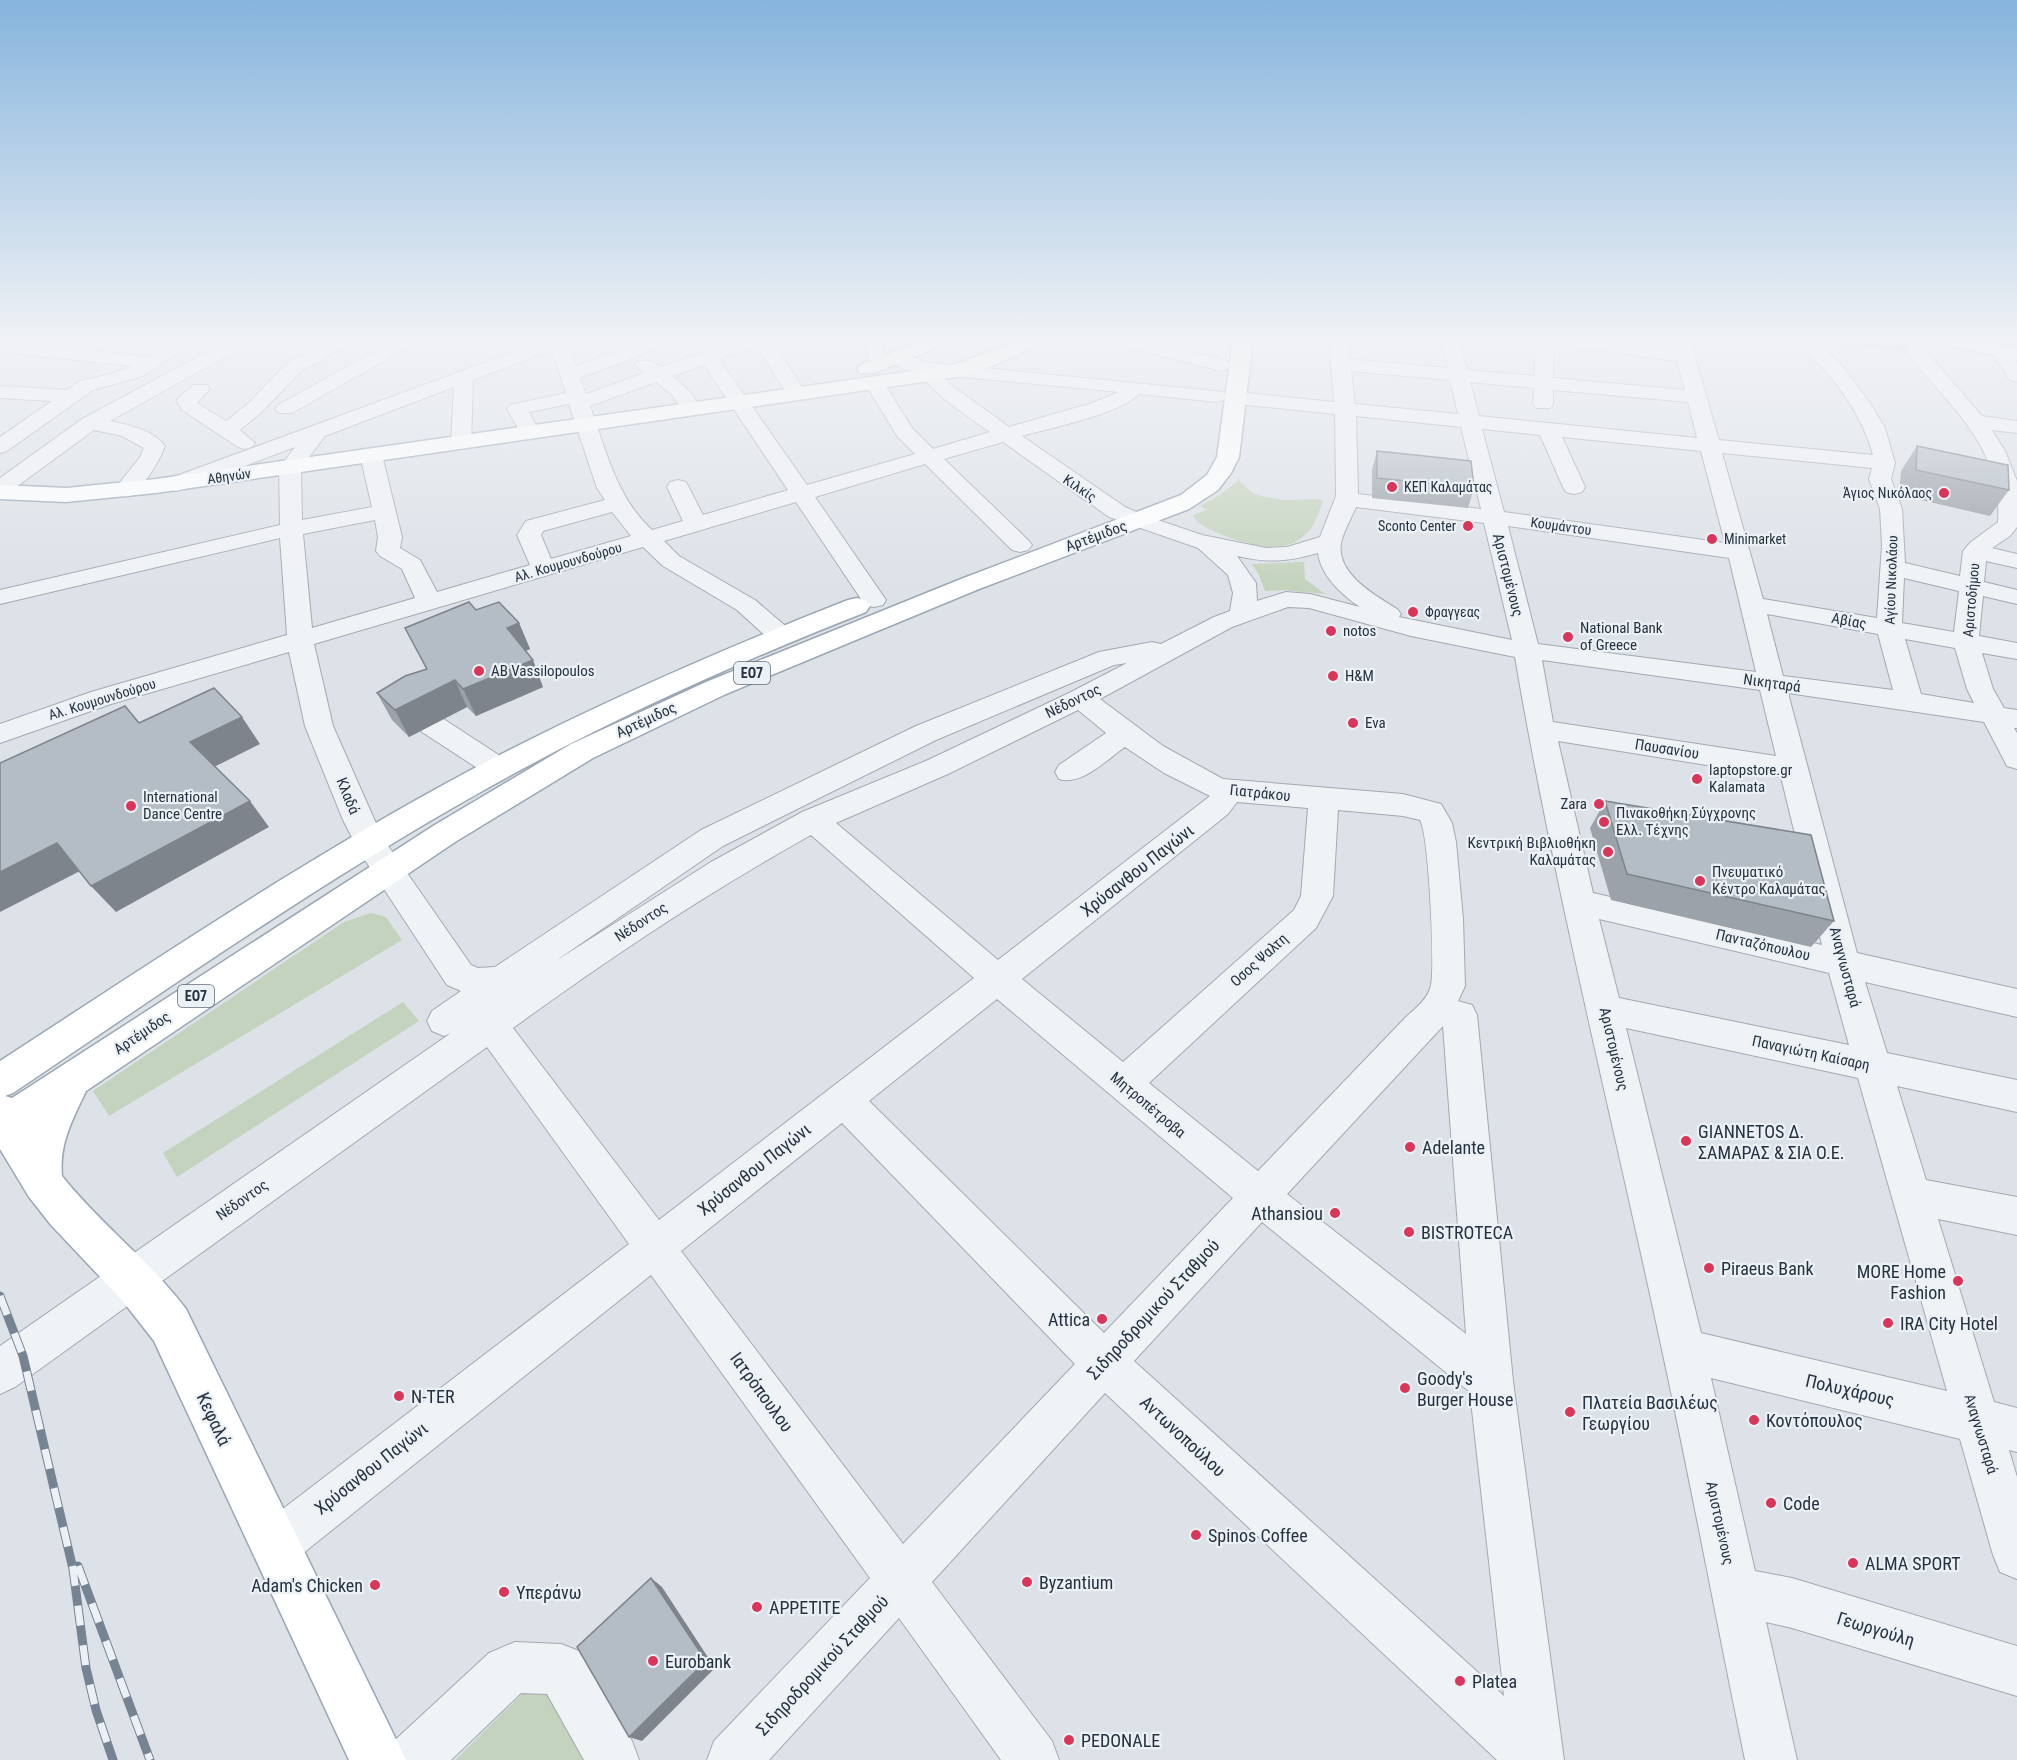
<svg xmlns="http://www.w3.org/2000/svg" width="2017" height="1760" font-family="'Roboto Condensed',sans-serif">
<style>
.green{fill:#c4d3bd}
.lines{fill:none;stroke-linecap:round;stroke-linejoin:round}
.minor-casing{stroke:#a2a9b2;stroke-width:2}
.major-casing{stroke:#9ba7b5;stroke-width:3}
.minor{fill:#f0f3f6;fill-rule:evenodd}
.major{fill:#fff;fill-rule:evenodd}
.rail-casing{stroke:#758393;stroke-width:9}
.rail{stroke:#ecf1f6;stroke-width:7;stroke-dasharray:20;stroke-linecap:butt}
.wall{fill:#9ba2aa}
.shaded-wall{fill:#7e848b}
.building{fill:#b4bcc6;stroke:#7e848b;stroke-width:1.5}
.poi-dot{fill:#d9365a;stroke:#ecf1f6;stroke-width:2}
.labels{text-anchor:middle;dominant-baseline:central;stroke-width:4.5;stroke-linejoin:round;paint-order:stroke}
.far-street-label{font-size:14px;fill:#253140;stroke:#ecf1f6}
.far-poi-label{font-size:14px;fill:#253140;stroke:#ecf1f6;text-anchor:start}
.shield{fill:#ecf1f6;stroke:#616b77;stroke-width:1.5}
.shield-label{font-size:14px;font-weight:bold;fill:#253140}
.street-label{font-size:15px;fill:#253140;stroke:#ecf1f6}
.poi-label{font-size:15px;fill:#253140;stroke:#ecf1f6;text-anchor:start}
.near-street-label{font-size:18px;fill:#253140;stroke:#ecf1f6}
.near-poi-label{font-size:18px;fill:#253140;stroke:#ecf1f6;text-anchor:start}
</style>
<rect width="100%" height="100%" fill="#dde2e8"/>
<!-- green -->
<path class="green" d="M 1239,480 L 1251,492 L 1261,496 L 1284,500 L 1317,499 L 1323,501 C 1319,511 1316,523 1309,531 C 1286,557 1251,546 1223,535 C 1212,530 1199,527 1193,515 L 1207,510 L 1200,506 L 1218,496 Z
M 1304,562 L 1305,579 L 1325,594 L 1283,590 L 1265,591 L 1259,575 L 1252,564 Z
M 371,913 L 386,917 L 402,940 L 109,1116 L 93,1091 L 344,922 Z
M 403,1002 L 419,1021 L 177,1177 L 163,1153 Z
M 566,1651 L 630,1760 L 455,1760 Z"/>
<g class="lines">
<!-- minor casing -->
<g class="minor-casing">
<path id="minor" d="M 0,340 L 147,357 L 175,340 L 196,340 L 143,376 L 93,390 L 7,451 L 0,453 L 0,437 L 52,401 L 0,398 L 0,386 L 67,390 L 80,381 L 111,374 L 132,366 L 0,352 Z
M 229,340 L 251,340 L 248,344 L 110,421 C 128,425 154,430 165,446 C 161,458 143,489 132,495 C 127,497 122,496 117,495 L 114,490 L 140,457 L 144,448 L 122,436 L 94,430 L 8,493 L 0,495 L 0,478 L 82,419 Z
M 332,340 L 354,340 L 351,344 L 301,371 L 263,411 L 240,430 L 255,443 L 252,447 L 245,449 L 238,447 L 182,410 L 176,400 L 193,385 L 207,385 L 210,389 L 197,403 L 226,421 L 249,403 L 287,363 Z
M 395,340 L 417,340 L 414,344 L 292,413 L 278,413 L 275,409 L 278,405 Z
M 546,340 L 571,340 L 568,344 L 576,366 L 647,340 L 672,340 L 669,344 L 580,378 L 586,394 L 644,373 L 635,365 L 637,361 L 651,361 L 661,367 L 738,340 L 771,340 L 806,393 L 803,397 L 789,397 L 756,346 L 719,359 L 807,485 L 915,454 L 897,436 L 864,382 L 867,378 L 881,378 L 912,428 L 933,449 L 990,432 C 975,421 924,389 923,373 C 910,371 897,369 889,358 L 891,354 L 898,352 L 925,362 L 1224,392 L 1227,396 L 1224,400 L 1217,402 L 1139,394 C 1117,415 1053,427 1022,436 L 1125,507 L 1146,516 L 1202,535 L 1266,548 L 1287,547 L 1320,537 L 1336,496 L 1335,414 L 1237,404 L 1230,402 L 1227,398 L 1230,394 L 1237,392 L 1334,402 L 1329,340 L 1347,340 L 1349,359 L 1448,368 L 1441,340 L 1459,340 L 1467,370 L 1534,376 L 1536,340 L 1554,340 L 1553,378 L 1685,390 L 1677,361 L 1565,346 L 1559,344 L 1556,340 L 1604,340 L 1674,349 L 1672,340 L 1690,340 L 1719,440 L 1873,455 C 1865,425 1849,399 1829,375 C 1819,363 1807,353 1798,340 L 1817,340 L 1843,367 L 1872,406 L 1885,428 L 1895,463 L 1891,479 L 1902,509 L 1905,563 L 1960,576 L 1963,551 L 1971,542 L 1998,522 C 2003,439 1940,401 1898,340 L 1916,340 L 1982,416 L 2017,421 L 2017,433 L 1992,430 L 2005,451 L 2017,481 L 2017,527 L 2010,536 L 1992,548 L 2017,554 L 2017,568 L 1986,561 L 1984,582 L 2017,590 L 2017,604 L 1983,596 L 1979,636 L 2017,643 L 2017,659 L 1982,653 L 1993,689 L 2004,708 L 2017,710 L 2017,728 L 2014,728 L 2017,733 L 2017,769 L 2007,766 L 1984,722 L 1788,693 L 1857,953 L 2017,989 L 2017,1017 L 1865,982 L 1887,1053 L 2017,1080 L 2017,1112 L 1897,1086 L 1926,1180 L 2017,1197 L 2017,1235 L 1938,1219 L 1994,1402 L 2017,1408 L 2017,1452 L 2009,1450 L 2017,1477 L 2017,1579 L 2000,1572 L 1993,1555 L 1960,1439 L 1711,1378 L 1755,1571 L 1792,1578 L 2017,1646 L 2017,1696 L 1792,1628 L 1766,1622 L 1797,1760 L 1745,1760 C 1715,1614 1688,1468 1656,1322 C 1608,1100 1553,880 1515,657 L 1411,636 L 1309,608 L 1288,607 L 1232,627 L 1100,699 L 1163,746 L 1223,779 L 1403,794 L 1441,804 L 1452,823 L 1456,842 L 1463,919 L 1465,986 L 1458,1001 L 1472,1005 L 1477,1015 L 1513,1381 L 1564,1760 L 1497,1760 L 1105,1393 L 932,1582 L 1052,1741 L 1059,1760 L 1001,1760 L 899,1618 L 769,1760 L 707,1760 L 714,1741 L 870,1578 L 651,1275 L 292,1562 L 275,1569 L 258,1562 L 251,1545 L 258,1528 L 629,1244 L 487,1047 L 15,1387 L 0,1394 L 0,1346 L 451,1033 L 444,1036 L 432,1031 L 427,1021 L 432,1011 L 461,991 L 447,985 L 359,851 L 343,820 L 305,726 L 289,652 L 111,704 L 0,743 L 0,724 L 91,692 L 287,635 L 280,538 L 0,604 L 0,590 L 280,525 L 279,468 L 295,447 L 184,489 L 176,491 L 168,489 L 165,484 L 168,479 ZM 552,350 L 566,393 L 510,405 L 507,409 L 523,437 L 530,439 L 537,437 L 540,433 L 529,412 L 569,404 L 597,488 L 605,500 L 526,521 L 517,535 L 530,565 L 437,592 L 420,560 L 400,548 L 402,537 L 382,455 L 378,451 L 371,449 L 364,451 L 360,455 L 372,507 L 302,520 L 301,468 L 325,436 L 454,387 L 451,443 L 454,447 L 461,449 L 468,447 L 471,443 L 473,380 ZM 704,365 L 788,490 L 703,515 L 686,482 L 678,480 L 670,482 L 667,487 L 683,521 L 652,530 C 616,497 606,450 590,406 L 656,382 L 671,394 L 686,414 L 700,414 L 703,410 L 690,392 L 673,376 ZM 1351,371 L 1450,380 L 1458,414 L 1355,404 ZM 942,375 L 1119,392 L 1092,403 L 1009,427 L 950,384 ZM 1470,382 L 1534,388 L 1533,404 L 1536,408 L 1550,408 L 1553,404 L 1553,390 L 1688,402 L 1697,438 L 1479,416 ZM 1356,416 L 1461,427 L 1481,509 L 1358,494 ZM 1482,429 L 1540,435 L 1563,487 L 1566,492 L 1574,494 L 1582,492 L 1585,487 L 1562,437 L 1701,451 L 1725,543 L 1504,512 ZM 1003,442 L 1109,517 L 1198,548 L 1228,575 L 1233,593 L 1230,611 L 1214,617 L 1161,644 L 1152,642 L 1099,652 L 916,726 L 701,830 L 495,967 L 478,968 L 471,965 L 382,837 L 333,726 L 314,644 L 643,547 L 663,566 L 737,610 L 771,641 L 780,643 L 789,641 L 793,635 L 789,629 L 755,600 L 679,556 L 664,541 L 796,502 L 865,605 L 874,607 L 883,605 L 886,600 L 815,497 L 925,464 L 1012,550 L 1020,552 L 1028,550 L 1032,545 L 1028,540 L 944,459 ZM 1722,453 L 1872,468 L 1869,479 L 1880,509 L 1882,545 L 1877,618 L 1763,599 ZM 1356,507 L 1484,523 L 1512,640 L 1399,617 L 1401,614 L 1397,609 C 1375,595 1336,574 1341,543 C 1344,530 1351,519 1356,507 ZM 612,512 L 631,536 L 551,559 L 541,535 L 543,531 ZM 375,520 L 378,537 L 376,551 L 380,556 L 402,569 L 415,598 L 312,628 L 303,534 ZM 1508,526 L 1729,558 L 1756,672 L 1538,644 ZM 1318,553 C 1321,576 1341,594 1360,607 L 1310,594 L 1286,592 L 1257,601 L 1256,583 L 1237,556 C 1269,563 1286,562 1318,553 ZM 1904,578 L 1959,591 L 1954,632 L 1902,623 ZM 1767,614 L 1878,634 L 1893,690 L 1783,676 ZM 1905,639 L 1955,648 L 1967,689 L 1974,703 L 1921,694 ZM 1542,660 L 1760,690 L 1776,756 L 1553,722 ZM 1127,663 L 1071,692 L 928,760 L 802,812 L 711,862 L 554,962 L 723,846 L 936,740 L 1114,665 ZM 1078,710 L 1106,733 L 1059,765 L 1055,772 L 1059,779 C 1082,786 1106,760 1125,747 L 1164,773 L 1210,796 L 998,960 L 836,823 L 948,774 ZM 1558,741 L 1781,777 L 1822,945 L 1593,893 ZM 1237,802 L 1308,808 L 1301,896 L 1294,910 L 1123,1062 L 1022,979 L 1228,814 ZM 1338,810 L 1403,816 L 1420,820 C 1429,835 1435,964 1431,985 C 1428,999 1416,1008 1406,1017 L 1258,1171 L 1149,1083 L 1316,928 L 1333,896 ZM 811,835 L 974,978 L 659,1220 L 513,1028 C 609,958 707,893 811,835 ZM 1599,919 L 1829,973 L 1849,1045 L 1619,998 ZM 997,999 L 1233,1198 L 1104,1333 L 869,1101 ZM 1443,1026 L 1466,1334 L 1287,1194 ZM 1626,1028 L 1858,1078 L 1947,1391 L 1701,1333 ZM 842,1123 L 1075,1364 L 903,1544 L 681,1251 ZM 1262,1222 L 1470,1392 L 1504,1696 L 1134,1361 Z
M 864,340 L 882,340 L 887,366 L 885,370 L 871,370 Z
M 1113,340 L 1143,340 L 1228,361 L 1230,365 L 1228,369 L 1221,371 L 1116,344 Z
M 1999,344 L 2006,346 L 2017,362 L 2017,382 L 2010,380 L 1990,350 L 1992,346 Z
M 432,716 L 442,718 L 508,761 L 512,768 L 508,775 L 498,778 L 488,775 L 422,732 L 418,725 L 422,718 Z
M 515,1642 L 561,1644 L 579,1651 L 632,1741 L 639,1760 L 584,1760 L 547,1694 L 521,1693 L 451,1760 L 387,1760 L 394,1741 L 489,1653 Z"/>
</g>
<!-- major casing -->
<g class="major-casing">
<path id="major" d="M 922,340 L 948,340 L 945,344 L 874,373 L 860,373 L 857,369 L 860,365 Z
M 1019,340 L 1044,340 L 1041,344 L 992,366 L 957,377 L 156,493 L 66,502 L 0,499 L 0,485 L 66,488 L 156,479 L 954,365 Z
M 1233,340 L 1253,340 L 1239,457 L 1231,473 L 1218,490 L 1189,509 L 979,589 L 863,637 L 726,694 L 593,758 L 455,842 L 86,1091 C 73,1119 59,1143 62,1176 C 100,1224 149,1260 186,1309 L 406,1760 L 349,1760 L 154,1341 L 122,1300 L 51,1225 L 29,1197 L 3,1154 L 0,1149 L 0,1061 C 154,961 306,858 467,772 C 590,707 718,651 848,600 L 857,598 L 866,600 L 870,606 L 866,612 C 736,663 609,720 486,789 C 323,880 169,988 13,1093 L 5,1096 L 12,1098 L 433,826 L 571,744 L 706,682 L 961,579 L 1181,495 L 1207,475 L 1217,457 Z
M 1940,340 L 1976,340 L 2017,348 L 2017,360 L 1942,344 Z"/>
</g>
<!-- minor -->
<use href="#minor" class="minor"/>
<!-- major -->
<use href="#major" class="major"/>
<!-- rail casing -->
<g class="rail-casing">
<path id="rail" d="M 0,1296 L 23,1356 L 73,1569 L 86,1668 L 96,1710 L 113,1760
M 78,1566 L 150,1760"/>
</g>
<!-- rail -->
<use href="#rail" class="rail"/>
</g>
<!-- wall -->
<path class="wall" d="M 1819,340 L 1913,340 L 1907,351 L 1823,344 Z
M 1917,446 L 2009,490 L 1990,516 L 1899,495 L 1901,471 Z
M 1377,451 L 1474,488 L 1468,508 L 1372,498 L 1372,470 Z
M 476,610 L 519,623 L 530,649 L 526,651 L 543,687 L 476,716 L 467,707 L 409,737 L 392,720 L 377,693 L 426,669 L 405,628 Z
M 1605,801 L 1834,921 L 1811,947 L 1611,900 L 1590,828 Z"/>
<!-- shaded-wall -->
<path class="shaded-wall" d="M 519,623 L 530,649 L 518,654 L 507,628 Z
M 533,660 L 543,687 L 476,716 L 463,689 Z
M 455,680 L 467,707 L 409,737 L 395,710 Z
M 242,717 L 260,744 L 210,769 L 190,742 Z
M 250,801 L 269,827 L 116,912 L 91,886 Z
M 57,843 L 82,870 L 0,912 L 0,872 Z
M 651,1578 L 662,1587 L 715,1668 L 642,1741 L 629,1737 Z"/>
<!-- building -->
<path class="building" d="M 1917,446 L 2008,465 L 2009,490 L 1916,470 Z
M 1377,451 L 1471,461 L 1474,488 L 1377,478 Z
M 469,602 L 476,610 L 499,602 L 519,623 L 507,628 L 533,660 L 463,689 L 455,680 L 395,710 L 377,693 L 405,676 L 427,669 L 405,628 Z
M 214,688 L 242,717 L 190,742 L 250,801 L 91,886 L 57,843 L 0,872 L 0,763 L 125,706 L 139,723 Z
M 1605,801 L 1811,835 L 1834,921 L 1627,874 Z
M 651,1578 L 706,1661 L 629,1737 L 577,1647 Z"/>
<!-- sky -->
<linearGradient id="sky" x2="0" y2="1"><stop stop-color="#86b4dd"/><stop offset="0.58" stop-color="#f0f2f5"/><stop offset="1" stop-color="#f0f2f5" stop-opacity="0"/></linearGradient>
<rect width="2017" height="586" fill="url(#sky)"/>
<!-- markers -->
<g class="poi-dot">
<circle cx="1392" cy="487" r="6"/>
<circle cx="1944" cy="493" r="6"/>
<circle cx="1468" cy="526" r="6"/>
<circle cx="1712" cy="539" r="6"/>
<circle cx="1413" cy="612" r="6"/>
<circle cx="1331" cy="631" r="6"/>
<circle cx="1568" cy="637" r="6"/>
<circle cx="479" cy="671" r="6"/>
<circle cx="1333" cy="676" r="6"/>
<circle cx="1353" cy="723" r="6"/>
<circle cx="1697" cy="779" r="6"/>
<circle cx="1599" cy="804" r="6"/>
<circle cx="131" cy="806" r="6"/>
<circle cx="1604" cy="822" r="6"/>
<circle cx="1608" cy="852" r="6"/>
<circle cx="1700" cy="881" r="6"/>
<circle cx="1686" cy="1141" r="6"/>
<circle cx="1410" cy="1147" r="6"/>
<circle cx="1335" cy="1213" r="6"/>
<circle cx="1409" cy="1232" r="6"/>
<circle cx="1709" cy="1268" r="6"/>
<circle cx="1958" cy="1281" r="6"/>
<circle cx="1102" cy="1319" r="6"/>
<circle cx="1888" cy="1323" r="6"/>
<circle cx="1405" cy="1388" r="6"/>
<circle cx="399" cy="1396" r="6"/>
<circle cx="1570" cy="1412" r="6"/>
<circle cx="1754" cy="1420" r="6"/>
<circle cx="1771" cy="1503" r="6"/>
<circle cx="1196" cy="1535" r="6"/>
<circle cx="1853" cy="1563" r="6"/>
<circle cx="1027" cy="1582" r="6"/>
<circle cx="375" cy="1585" r="6"/>
<circle cx="504" cy="1592" r="6"/>
<circle cx="757" cy="1607" r="6"/>
<circle cx="653" cy="1661" r="6"/>
<circle cx="1460" cy="1681" r="6"/>
<circle cx="1069" cy="1740" r="6"/>
</g>
<g class="labels">
<!-- far-street labels -->
<g class="far-street-label">
<text transform="translate(229 476) rotate(-8)">Αθηνών</text>
<text transform="translate(1080 488) rotate(34)">Κιλκίς</text>
<text transform="translate(1561 526) rotate(8)">Κουμάντου</text>
<text transform="translate(568 562) rotate(-16)">Αλ. Κουμουνδούρου</text>
<text transform="translate(1891 580) rotate(-88)">Αγίου Νικολάου</text>
<text transform="translate(1971 600) rotate(-85)">Αριστοδήμου</text>
<text transform="translate(102 699) rotate(-17)">Αλ. Κουμουνδούρου</text>
</g>
<!-- far-poi labels -->
<g class="far-poi-label">
<text x="1404" y="487">ΚΕΠ Καλαμάτας</text>
<text x="1932" y="493" text-anchor="end">Άγιος Νικόλαος</text>
<text x="1456" y="526" text-anchor="end">Sconto Center</text>
<text x="1724" y="539">Minimarket</text>
<text x="1425" y="612">Φραγγεας</text>
</g>
<!-- shield labels -->
<g class="shield">
<rect x="734" y="662" width="36" height="22" rx="4.5"/>
<rect x="178" y="985" width="36" height="22" rx="4.5"/>
</g>
<g class="shield-label">
<text x="752" y="673">ΕΟ7</text>
<text x="196" y="996">ΕΟ7</text>
</g>
<!-- street labels -->
<g class="street-label">
<text transform="translate(1096 536) rotate(-20)">Αρτέμιδος</text>
<text transform="translate(1508 575) rotate(76)">Αριστομένους</text>
<text transform="translate(1849 621) rotate(10)">Αβίας</text>
<text transform="translate(1772 683) rotate(8)">Νικηταρά</text>
<text transform="translate(1073 701) rotate(-26)">Νέδοντος</text>
<text transform="translate(646 720) rotate(-25)">Αρτέμιδος</text>
<text transform="translate(1667 749) rotate(9)">Παυσανίου</text>
<text transform="translate(1260 793) rotate(6)">Γιατράκου</text>
<text transform="translate(348 796) rotate(68)">Κλαδά</text>
<text transform="translate(641 922) rotate(-33)">Νέδοντος</text>
<text transform="translate(1763 945) rotate(13)">Πανταζόπουλου</text>
<text transform="translate(1259 960) rotate(-42)">Οσος Ψαλτη</text>
<text transform="translate(1845 967) rotate(75)">Αναγνωσταρά</text>
<text transform="translate(142 1033) rotate(-34)">Αρτέμιδος</text>
<text transform="translate(1614 1049) rotate(77)">Αριστομένους</text>
<text transform="translate(1811 1053) rotate(12)">Παναγιώτη Καίσαρη</text>
<text transform="translate(1148 1105) rotate(40)">Μητροπέτροβα</text>
<text transform="translate(242 1200) rotate(-35)">Νέδοντος</text>
<text transform="translate(1981 1434) rotate(73)">Αναγνωσταρά</text>
<text transform="translate(1720 1523) rotate(78)">Αριστομένους</text>
</g>
<!-- poi labels -->
<g class="poi-label">
<text x="1580" y="628">National Bank<tspan x="1580" dy="17">of Greece</tspan></text>
<text x="1343" y="631">notos</text>
<text x="491" y="671">AB Vassilopoulos</text>
<text x="1345" y="676">H&amp;M</text>
<text x="1365" y="723">Eva</text>
<text x="1709" y="770">laptopstore.gr<tspan x="1709" dy="17">Kalamata</tspan></text>
<text x="143" y="797">International<tspan x="143" dy="17">Dance Centre</tspan></text>
<text x="1587" y="804" text-anchor="end">Zara</text>
<text x="1616" y="813">Πινακοθήκη Σύγχρονης<tspan x="1616" dy="17">Ελλ. Τέχνης</tspan></text>
<text x="1596" y="843" text-anchor="end">Κεντρική Βιβλιοθήκη<tspan x="1596" dy="17">Καλαμάτας</tspan></text>
<text x="1712" y="872">Πνευματικό<tspan x="1712" dy="17">Κέντρο Καλαμάτας</tspan></text>
</g>
<!-- near-street labels -->
<g class="near-street-label">
<text transform="translate(1137 870) rotate(-38)">Χρύσανθου Παγώνι</text>
<text transform="translate(754 1169) rotate(-38)">Χρύσανθου Παγώνι</text>
<text transform="translate(1153 1309) rotate(-47)">Σιδηροδρομικού Σταθμού</text>
<text transform="translate(1850 1390) rotate(13)">Πολυχάρους</text>
<text transform="translate(762 1392) rotate(54)">Ιατρόπουλου</text>
<text transform="translate(214 1419) rotate(65)">Κεφαλά</text>
<text transform="translate(1183 1436) rotate(43)">Αντωνοπούλου</text>
<text transform="translate(371 1468) rotate(-38)">Χρύσανθου Παγώνι</text>
<text transform="translate(1876 1629) rotate(17)">Γεωργούλη</text>
<text transform="translate(822 1665) rotate(-47)">Σιδηροδρομικού Σταθμού</text>
</g>
<!-- near-poi labels -->
<g class="near-poi-label">
<text x="1698" y="1131">GIANNETOS Δ.<tspan x="1698" dy="21">ΣΑΜΑΡΑΣ &amp; ΣΙΑ Ο.Ε.</tspan></text>
<text x="1422" y="1147">Adelante</text>
<text x="1323" y="1213" text-anchor="end">Athansiou</text>
<text x="1421" y="1232">BISTROTECA</text>
<text x="1721" y="1268">Piraeus Bank</text>
<text x="1946" y="1271" text-anchor="end">MORE Home<tspan x="1946" dy="21">Fashion</tspan></text>
<text x="1090" y="1319" text-anchor="end">Attica</text>
<text x="1900" y="1323">IRA City Hotel</text>
<text x="1417" y="1378">Goody's<tspan x="1417" dy="21">Burger House</tspan></text>
<text x="411" y="1396">N-TER</text>
<text x="1582" y="1402">Πλατεία Βασιλέως<tspan x="1582" dy="21">Γεωργίου</tspan></text>
<text x="1766" y="1420">Κοντόπουλος</text>
<text x="1783" y="1503">Code</text>
<text x="1208" y="1535">Spinos Coffee</text>
<text x="1865" y="1563">ALMA SPORT</text>
<text x="1039" y="1582">Byzantium</text>
<text x="363" y="1585" text-anchor="end">Adam's Chicken</text>
<text x="516" y="1592">Υπεράνω</text>
<text x="769" y="1607">APPETITE</text>
<text x="665" y="1661">Eurobank</text>
<text x="1472" y="1681">Platea</text>
<text x="1081" y="1740">PEDONALE</text>
</g>
</g>
</svg>
